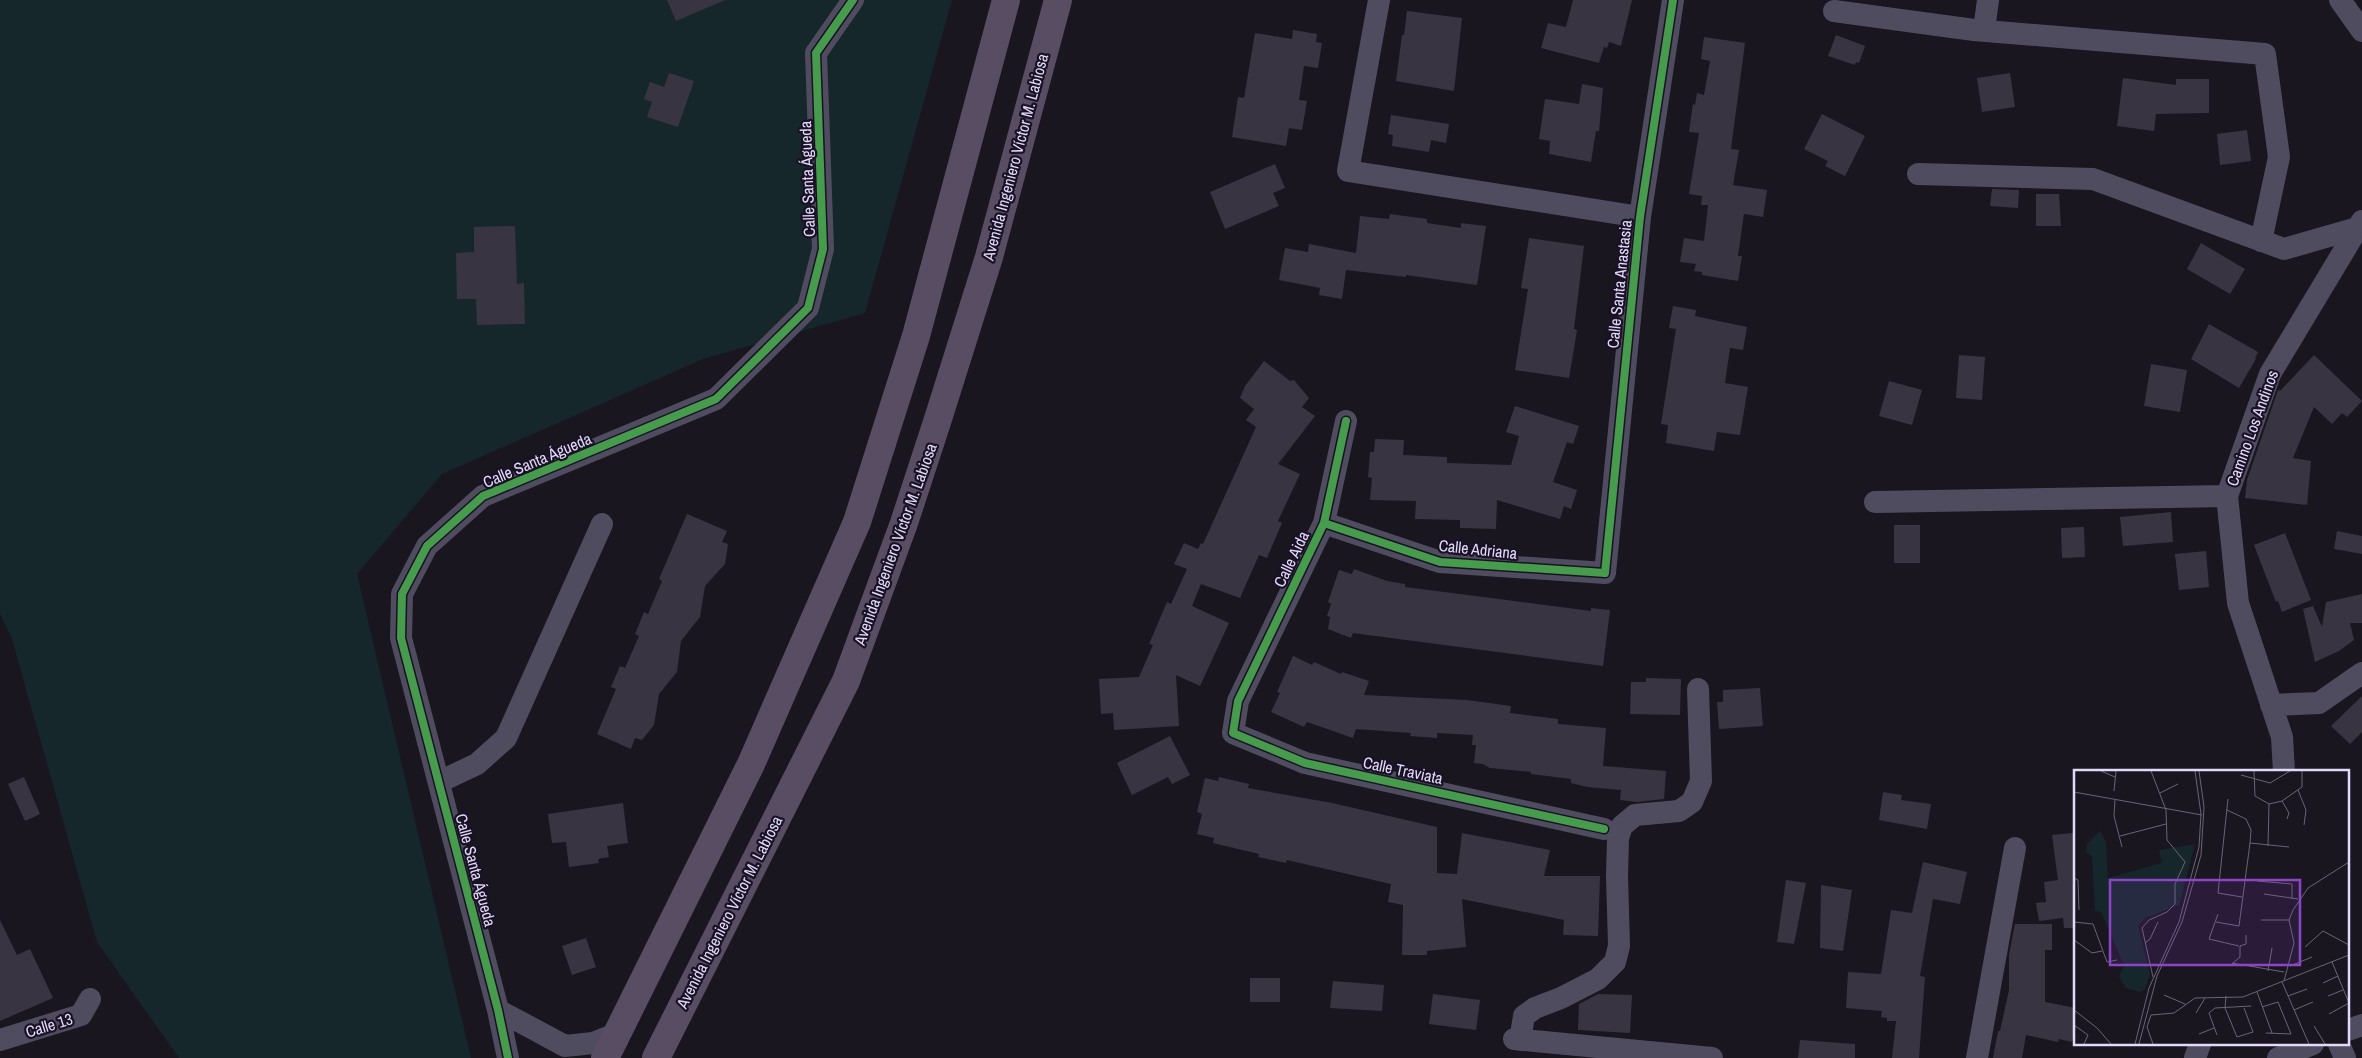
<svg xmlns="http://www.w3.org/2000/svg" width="2362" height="1058" font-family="'Archivo Narrow',sans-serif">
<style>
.green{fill:#16272b}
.building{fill:#393442}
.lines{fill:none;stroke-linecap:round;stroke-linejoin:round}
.minor{stroke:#504c5f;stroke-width:22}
.major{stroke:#594d64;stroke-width:28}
.cycleway-casing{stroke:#181224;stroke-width:11}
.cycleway{stroke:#469c4c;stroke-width:8}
.labels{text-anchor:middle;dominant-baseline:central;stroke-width:4.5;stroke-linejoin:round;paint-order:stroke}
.street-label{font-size:16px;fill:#e3d9fa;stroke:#181224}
.inset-road{fill:none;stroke:#6a6477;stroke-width:1}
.view{fill:#8b46c8;fill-opacity:0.15;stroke:#8b46c8;stroke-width:2.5}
.inset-edge{fill:none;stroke:#e3d9fa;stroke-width:2.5}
</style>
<rect width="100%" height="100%" fill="#191620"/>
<!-- green -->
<path class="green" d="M 0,0 L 952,0 L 865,313 L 703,359 L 442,474 L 357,574 L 471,1058 L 179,1058 L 97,942 L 12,639 L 0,614 Z"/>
<!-- building -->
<path class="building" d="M 667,0 L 725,0 L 676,21 Z
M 1573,0 L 1632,0 L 1621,46 L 1609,42 L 1607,48 L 1604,47 L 1599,63 L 1541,48 L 1548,23 L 1566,27 Z
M 1407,11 L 1462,18 L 1454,91 L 1396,81 L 1402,35 L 1404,35 Z
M 1293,30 L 1317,34 L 1316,42 L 1322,43 L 1318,68 L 1304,66 L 1299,100 L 1307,101 L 1302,130 L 1289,128 L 1286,146 L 1232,137 L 1238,97 L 1244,98 L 1255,33 L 1292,39 Z
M 1836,35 L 1865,46 L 1859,63 L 1856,62 L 1855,65 L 1828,56 Z
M 1704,37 L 1745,43 L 1731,149 L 1739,150 L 1733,185 L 1767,190 L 1763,217 L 1744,214 L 1738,256 L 1742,256 L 1738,281 L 1702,275 L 1702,272 L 1694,271 L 1696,264 L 1680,262 L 1684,238 L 1704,241 L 1708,205 L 1701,205 L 1702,196 L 1689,194 L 1699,133 L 1689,132 L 1693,104 L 1695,105 L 1697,93 L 1704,95 L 1710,61 L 1701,59 Z
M 669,73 L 694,81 L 678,127 L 647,117 L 652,102 L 644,99 L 650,82 L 664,87 Z
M 2010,73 L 2015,107 L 1982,112 L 1977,78 Z
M 2123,78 L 2176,85 L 2176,79 L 2209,79 L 2209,113 L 2156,114 L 2154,131 L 2117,126 Z
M 1582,84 L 1603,88 L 1599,131 L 1596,131 L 1591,162 L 1549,154 L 1550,141 L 1539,139 L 1545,99 L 1579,104 Z
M 1822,114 L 1865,136 L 1845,176 L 1825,166 L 1828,161 L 1804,149 Z
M 1391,115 L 1449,124 L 1446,143 L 1431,140 L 1429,152 L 1392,146 L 1393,135 L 1388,134 Z
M 2247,130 L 2251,161 L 2220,165 L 2217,134 Z
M 1275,164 L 1285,188 L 1273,193 L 1279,206 L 1225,229 L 1210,192 Z
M 1992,189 L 2019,190 L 2018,208 L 1990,206 Z
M 2036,194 L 2059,194 L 2061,226 L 2036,226 Z
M 1390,214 L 1427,219 L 1427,223 L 1461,228 L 1461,223 L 1486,226 L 1477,285 L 1406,275 L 1406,277 L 1346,270 L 1342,299 L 1319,295 L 1320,288 L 1279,280 L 1285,248 L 1308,252 L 1309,244 L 1356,253 L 1360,216 L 1389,219 Z
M 515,226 L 517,284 L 524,283 L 525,324 L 477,325 L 476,299 L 457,299 L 456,253 L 474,252 L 474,227 Z
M 1529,238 L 1584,246 L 1574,329 L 1577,330 L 1569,378 L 1515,370 L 1528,289 L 1521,288 Z
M 2201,243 L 2245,269 L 2230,294 L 2187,269 Z
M 1673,306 L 1696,310 L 1695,316 L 1747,327 L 1743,350 L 1730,348 L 1725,383 L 1748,387 L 1740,435 L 1717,432 L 1714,451 L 1666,443 L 1668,425 L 1661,424 L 1676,329 L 1669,328 Z
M 2209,324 L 2258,352 L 2255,358 L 2256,359 L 2239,388 L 2191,359 Z
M 1959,355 L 1985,357 L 1982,400 L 1956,398 Z
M 2314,355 L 2362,401 L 2347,417 L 2342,413 L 2332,424 L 2314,407 L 2293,458 L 2311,461 L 2307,505 L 2245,498 L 2247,480 L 2278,390 L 2280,391 Z
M 1264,361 L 1290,381 L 1294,380 L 1309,398 L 1302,407 L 1315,416 L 1278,464 L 1300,474 L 1278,521 L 1282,523 L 1267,558 L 1259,555 L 1240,598 L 1201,584 L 1192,606 L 1229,623 L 1200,686 L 1176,675 L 1179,726 L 1114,730 L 1113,713 L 1101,714 L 1099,679 L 1139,677 L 1153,645 L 1149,644 L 1167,602 L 1171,604 L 1187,569 L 1174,564 L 1184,543 L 1198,549 L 1201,543 L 1203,544 L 1256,427 L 1246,420 L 1254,409 L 1240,398 L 1245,386 Z
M 2151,364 L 2187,370 L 2180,412 L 2144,406 Z
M 1889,381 L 1922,390 L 1912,425 L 1879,416 Z
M 1515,406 L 1579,426 L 1573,444 L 1567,442 L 1553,482 L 1577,490 L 1571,509 L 1564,506 L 1560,519 L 1497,500 L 1496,529 L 1460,528 L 1460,520 L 1415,519 L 1416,501 L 1370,500 L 1372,478 L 1368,477 L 1370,452 L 1374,452 L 1375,439 L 1404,440 L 1403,455 L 1447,457 L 1447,463 L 1511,465 L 1519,436 L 1506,432 Z
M 2171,512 L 2173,542 L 2123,546 L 2120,517 Z
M 687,514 L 727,531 L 722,542 L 728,544 L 725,564 L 705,586 L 700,617 L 681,641 L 677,672 L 659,694 L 654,725 L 642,740 L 635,738 L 631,749 L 597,734 L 616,689 L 611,687 L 620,666 L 625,668 L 639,636 L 635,634 L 644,612 L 648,614 L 662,581 L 659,579 Z
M 1894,525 L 1920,525 L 1920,563 L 1894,563 Z
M 2084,527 L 2085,557 L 2062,558 L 2061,528 Z
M 2337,531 L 2362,536 L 2362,554 L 2334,549 Z
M 2285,533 L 2311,600 L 2282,612 L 2278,601 L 2276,602 L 2254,545 Z
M 2206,551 L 2209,587 L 2179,590 L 2175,554 Z
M 1354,569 L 1387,581 L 1405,584 L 1405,587 L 1591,611 L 1591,608 L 1610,610 L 1603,666 L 1353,633 L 1351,638 L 1328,629 L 1330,617 L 1327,616 L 1331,604 L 1328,602 L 1339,570 L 1352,574 Z
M 2362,594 L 2362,623 L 2350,623 L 2354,640 L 2339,651 L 2315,662 L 2303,609 L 2313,606 L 2322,627 L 2326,602 Z
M 1293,656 L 1312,665 L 1314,662 L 1341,674 L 1342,672 L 1369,681 L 1364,695 L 1467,700 L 1511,706 L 1510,713 L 1558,719 L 1558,724 L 1606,728 L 1603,766 L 1666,771 L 1664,799 L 1637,802 L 1620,800 L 1621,790 L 1587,787 L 1571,783 L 1571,779 L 1531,774 L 1531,772 L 1490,768 L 1483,764 L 1474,763 L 1476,745 L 1472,745 L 1473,735 L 1437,733 L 1437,738 L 1410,736 L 1411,733 L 1356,729 L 1353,738 L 1307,722 L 1304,727 L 1271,712 L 1280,693 L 1277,692 Z
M 1646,678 L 1681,679 L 1680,715 L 1630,714 L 1631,682 L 1646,682 Z
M 1760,688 L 1763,726 L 1719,729 L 1717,702 L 1723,702 L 1723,690 Z
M 2362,696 L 2362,732 L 2350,744 L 2331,726 Z
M 1170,736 L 1190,775 L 1172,784 L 1168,777 L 1132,795 L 1117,763 Z
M 24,777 L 40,814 L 25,821 L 8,784 Z
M 1219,777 L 1249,784 L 1248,788 L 1332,803 L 1437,827 L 1437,873 L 1457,874 L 1462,833 L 1550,850 L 1544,876 L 1600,876 L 1598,936 L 1563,935 L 1564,920 L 1462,899 L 1466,947 L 1427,951 L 1427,955 L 1402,955 L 1403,905 L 1388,902 L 1391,884 L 1287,860 L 1286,863 L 1258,857 L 1259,854 L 1213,843 L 1214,838 L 1197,834 L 1202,814 L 1197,812 L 1205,778 L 1218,781 Z
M 1883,792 L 1902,795 L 1901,800 L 1931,804 L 1927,829 L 1879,820 Z
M 623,803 L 628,843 L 607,846 L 609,857 L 598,859 L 599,863 L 569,867 L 566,842 L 552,843 L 548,814 Z
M 2072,833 L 2076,833 L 2076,928 L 2064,928 L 2063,918 L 2039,921 L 2036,903 L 2046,902 L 2044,882 L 2058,880 L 2052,835 Z
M 1923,862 L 1967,872 L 1960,904 L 1933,899 L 1920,976 L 1925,977 L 1919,1058 L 1892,1058 L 1896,1021 L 1887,1021 L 1887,1018 L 1881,1017 L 1882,1011 L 1846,1008 L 1848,972 L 1881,974 L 1891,910 L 1912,913 Z
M 1786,880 L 1806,883 L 1794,944 L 1777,942 Z
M 1821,885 L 1852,890 L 1843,951 L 1820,948 Z
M 0,920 L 17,955 L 30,949 L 53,998 L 0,1021 Z
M 2015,924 L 2052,924 L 2052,950 L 2045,950 L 2045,1002 L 2076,1008 L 2076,1026 L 2072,1042 L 2059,1039 L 2058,1042 L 2026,1035 L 2022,1058 L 1993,1058 L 1998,1031 L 2000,1031 L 2009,990 L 2009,955 Z
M 586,938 L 596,967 L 572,975 L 562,946 Z
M 1250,978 L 1280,978 L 1280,1002 L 1250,1002 Z
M 1333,981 L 1384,985 L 1382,1011 L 1330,1008 Z
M 1433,994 L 1480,1000 L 1476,1030 L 1429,1024 Z
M 1598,994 L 1632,995 L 1630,1033 L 1578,1030 L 1579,1004 Z
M 1800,1040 L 1855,1044 L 1855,1058 L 1798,1058 Z"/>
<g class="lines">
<!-- minor -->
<path class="minor" d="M 1379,0 L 1348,171 L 1640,217
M 2340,0 L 2362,31
M 1834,11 L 1974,30 L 2265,54 L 2279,157 L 2261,241
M 1984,30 L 1988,0
M 1918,174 L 2093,179 L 2284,249 L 2357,228
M 1346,421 L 1324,523 L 1238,701 L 1233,733 L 1305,763 L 1604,829
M 1875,502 L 2227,496
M 1324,523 L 1440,562 L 1605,573 L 1640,217 L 1673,0
M 2271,705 L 2319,703 L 2362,673
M 2284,772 L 2282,737 L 2238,603 L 2227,496 L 2270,374 L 2362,221
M 439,782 L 477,764 L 506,738 L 602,524
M 498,1010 L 565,1046 L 593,1043 L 616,1034
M 2348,1030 L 2362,1025
M 1514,1039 L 1712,1058
M 0,1040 L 81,1015 L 90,999
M 1520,1040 L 1524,1016 L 1535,1008 L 1561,998 L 1598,979 L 1615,962 L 1619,946 L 1617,876 L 1618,838 L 1622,826 L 1635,815 L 1679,811 L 1692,802 L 1701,781 L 1698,689
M 2339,1044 L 2345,1058
M 508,1058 L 498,1010 L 401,638 L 402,594 L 427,546 L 483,496 L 716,399 L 808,308 L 823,249 L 816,53 L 853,0
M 1977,1058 L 2015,848
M 2195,1058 L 2200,1044
M 2278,1058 L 2313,1044"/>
<!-- major -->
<path class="major" d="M 605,1058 L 751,764 L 857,522 L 916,336 L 1006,0
M 656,1058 L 846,681 L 904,523 L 938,419 L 989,257 L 1058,0"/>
<!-- cycleway casing -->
<g class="cycleway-casing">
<path id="cycleway" d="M 1346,421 L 1324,523 L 1238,701 L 1233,733 L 1305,763 L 1604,829
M 1324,523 L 1440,562 L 1605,573 L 1640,217 L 1673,0
M 508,1058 L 498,1010 L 401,638 L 402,594 L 427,546 L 483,496 L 716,399 L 808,308 L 823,249 L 816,53 L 853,0"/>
</g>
<!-- cycleway -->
<use href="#cycleway" class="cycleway"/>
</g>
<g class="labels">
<!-- street labels -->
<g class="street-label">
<text transform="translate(1015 157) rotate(-75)">Avenida Ingeniero Víctor M. Labiosa</text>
<text transform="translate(807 179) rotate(-92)">Calle Santa Águeda</text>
<text transform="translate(1619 284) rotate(-84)">Calle Santa Anastasia</text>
<text transform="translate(2252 428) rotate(-70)">Camino Los Andinos</text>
<text transform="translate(537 460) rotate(-23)">Calle Santa Águeda</text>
<text transform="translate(895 544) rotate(-70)">Avenida Ingeniero Víctor M. Labiosa</text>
<text transform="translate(1478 549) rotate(6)">Calle Adriana</text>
<text transform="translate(1291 559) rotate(-64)">Calle Aida</text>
<text transform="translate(1403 770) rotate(12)">Calle Traviata</text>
<text transform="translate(476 870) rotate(75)">Calle Santa Águeda</text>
<text transform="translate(729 912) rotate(-63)">Avenida Ingeniero Víctor M. Labiosa</text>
<text transform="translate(49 1025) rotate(-17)">Calle 13</text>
</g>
</g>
<!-- overview -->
<g transform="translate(2074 770)">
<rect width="275" height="275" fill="#191620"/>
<path d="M 26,61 L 32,72 L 34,108 L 88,93 L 85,80 L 121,74 L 105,135 L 71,148 L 64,156 L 76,204 L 71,219 L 66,222 L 52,218 L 45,207 L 50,195 L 27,142 L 21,141 L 18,86 L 12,82 L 13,74 Z" fill="#16272b"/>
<path class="inset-road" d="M 27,1 L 41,7M 77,1 L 92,40 L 93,70 L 111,92 L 101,114 L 101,134 L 93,142 L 75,150 L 68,158 L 79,207M 180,1 L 181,26 L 195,34M 167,5 L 196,13 L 216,1M 224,20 L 232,40 L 230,55M 40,21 L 42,1M 0,22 L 128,45M 86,23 L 104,14M 154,29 L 144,123 L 168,127M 41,30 L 40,46 L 48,77M 208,31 L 215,43 L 213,49M 195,34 L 208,31 L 228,17 L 228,1M 46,66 L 92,54M 176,73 L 215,77M 194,76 L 195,34M 0,108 L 4,110 L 5,140M 183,111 L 218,114 L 218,129M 190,124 L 224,129M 144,144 L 135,169 L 165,176M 187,150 L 215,150M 0,152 L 19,154 L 33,192 L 43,190M 142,152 L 165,156 L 176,73 L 177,60 L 172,49 L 153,40M 0,170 L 18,183 L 28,181M 71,173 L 76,169 L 84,152M 231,177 L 249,161 L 275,175M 158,193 L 210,202M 158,194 L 166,187 L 166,176 L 172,174 L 172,165M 216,196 L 238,187M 194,201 L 198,178M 210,211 L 220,173 L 215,150 L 219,140 L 234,118 L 275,92M 208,212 L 235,274M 249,213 L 264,206M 183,222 L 198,263M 90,225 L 111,234M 152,226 L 151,238 L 163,267 L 179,262 L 170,238M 214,226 L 233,219M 254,226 L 269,220M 188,237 L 204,232 L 217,264 L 192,263M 0,240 L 23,258 L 37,274M 220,240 L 239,232M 122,243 L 131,228M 255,244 L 275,233 L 258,192M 0,255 L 14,265 L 10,274M 240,256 L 251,274M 125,264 L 140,258M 143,265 L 135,243 L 141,238 L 177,236M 61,274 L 75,218 L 105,152 L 125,77 L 127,44 L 121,1M 65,274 L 83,206 L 108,152 L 127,85 L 130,37 L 125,1M 79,274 L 73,257 L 77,245 L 100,243 L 121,228 L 169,227 L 275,185"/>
<path class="view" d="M 36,110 L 226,110 L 226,195 L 36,195 Z"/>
<rect width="275" height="275" class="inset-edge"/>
</g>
</svg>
